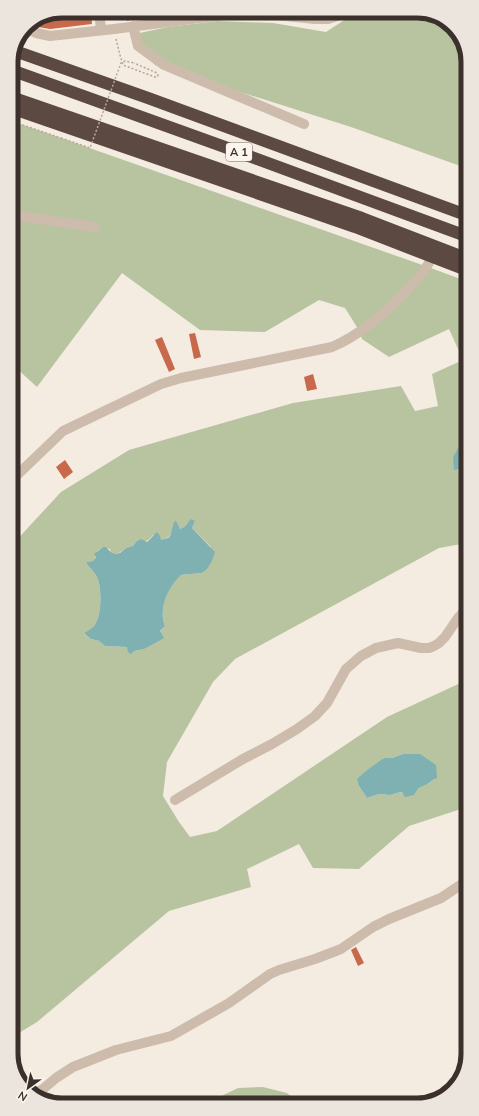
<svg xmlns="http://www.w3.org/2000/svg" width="479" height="1116" font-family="Mulish,sans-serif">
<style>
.green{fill:#b8c4a0;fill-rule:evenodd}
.water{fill:#7fb0b2}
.building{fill:#c8694b}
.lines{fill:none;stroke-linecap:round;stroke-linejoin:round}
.path{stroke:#b9a596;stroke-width:1.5;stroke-dasharray:2 2;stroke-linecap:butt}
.minor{stroke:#cdbbac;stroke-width:10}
.highway{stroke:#5c4a42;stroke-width:12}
.path-bridge{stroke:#b9a596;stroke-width:1.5;stroke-dasharray:2 2;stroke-linecap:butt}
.labels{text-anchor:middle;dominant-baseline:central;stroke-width:3.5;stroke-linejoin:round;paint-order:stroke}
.shield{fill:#fbf5ee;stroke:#756b66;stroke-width:1}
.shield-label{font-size:11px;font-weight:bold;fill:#3b302b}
.rim{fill:none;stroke:#3b302b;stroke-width:5}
</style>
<rect width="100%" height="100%" fill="#f4ebe1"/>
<!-- green -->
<path class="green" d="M 358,11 L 420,11 L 448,21 L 465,46 L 466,168 L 351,127 L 155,65 L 130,35 L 168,27 L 218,21 L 273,23 L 326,32 Z
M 11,121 L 61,138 L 428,267 L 466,281 L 466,423 L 463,423 L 466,427 L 466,431 L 462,434 L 459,448 L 453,457 L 463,468 L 466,469 L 467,543 L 439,548 L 235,659 L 213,682 L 167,762 L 163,796 L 179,822 L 190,837 L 217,831 L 387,717 L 467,680 L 467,807 L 409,826 L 359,869 L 313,868 L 299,844 L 247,869 L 251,887 L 169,911 L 37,1022 L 14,1036 L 12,545 L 61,492 L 129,450 L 293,403 L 401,386 L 415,411 L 438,406 L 432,374 L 463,360 L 449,329 L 389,357 L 362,339 L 360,332 L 345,308 L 319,300 L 265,332 L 200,330 L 122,273 L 37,387 L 14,366 L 12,365 ZM 176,520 L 180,529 L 184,527 L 187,523 L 195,521 L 192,528 L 211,547 L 201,573 L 181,575 C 168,588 158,608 165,626 L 144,649 L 134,651 L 127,647 L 105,646 L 99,641 L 91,639 L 84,633 C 87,631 91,629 94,626 C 102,616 102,588 97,577 C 95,572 89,568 86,562 L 93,561 L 96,556 L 97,551 L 103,547 L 110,549 L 111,552 L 115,554 L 119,553 L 126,548 L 133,546 L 136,542 C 145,542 148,542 153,535 L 161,540 C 163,539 165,539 167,538 C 172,536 174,525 176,520 ZM 403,754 L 434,779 L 429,783 L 422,786 L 417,790 L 397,793 L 390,795 L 379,794 L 367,798 L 359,786 L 384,758 L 392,758 Z
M 263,1087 L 287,1093 L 299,1103 L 205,1104 L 238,1088 Z"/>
<!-- water -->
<path class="water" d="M 466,431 L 466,469 L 463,468 L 454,470 L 453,457 C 458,449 461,443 462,434 Z
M 191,519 L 195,521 L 192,528 L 215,552 C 213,559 209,570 201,573 C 196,574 186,574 181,575 C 168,588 158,608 165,626 L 160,631 L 164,638 L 144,649 L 134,651 L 131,654 L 128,652 L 127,647 L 105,646 L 99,641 L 91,639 L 84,633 C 87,631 91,629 94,626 C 102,616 102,588 97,577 C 95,572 89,568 86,562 L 93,561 L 96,557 L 94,554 L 103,547 L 106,547 L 111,552 L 115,554 L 120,553 L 126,548 L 133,546 L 136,542 L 141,539 L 147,542 C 151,539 153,535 157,532 L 160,536 L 161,540 C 163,539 165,539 168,538 C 173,535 171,525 176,520 L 180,529 L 184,527 Z
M 403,754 L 420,754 L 436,765 L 437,778 C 433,779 432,781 429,783 C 421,788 420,785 414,795 L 405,797 L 402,792 L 397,793 L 390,795 L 379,794 L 367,798 L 359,786 L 357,779 L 366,771 L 384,758 L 392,758 Z"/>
<!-- building -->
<path class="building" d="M 62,11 L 91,11 L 92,24 L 50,29 L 38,27 L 31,24 Z
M 126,11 L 152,11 L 152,12 L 127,21 Z
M 195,333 L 201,357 L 194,359 L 189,334 Z
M 162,337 L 175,369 L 169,372 L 155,340 Z
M 313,374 L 317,389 L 307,391 L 304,377 Z
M 65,460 L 73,472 L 64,479 L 56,467 Z
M 356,947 L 364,963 L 358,966 L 351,950 Z"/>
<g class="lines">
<!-- path -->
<path class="path" d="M 116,39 L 120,55 L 123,65 L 155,77 L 158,76 L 157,73 L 134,63
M 11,121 L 61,138"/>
<!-- minor -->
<path class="minor" d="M 99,11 L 101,30
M 133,26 L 138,46 L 164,65 L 304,124
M 25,28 L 36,33 L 50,36 L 114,29 L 246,12 L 315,19 L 328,19 L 341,15 L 347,11
M 12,215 L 95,227
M 12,480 L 63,431 L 161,384 L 181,378 L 332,347 C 362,334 386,313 408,289 C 418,279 426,270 432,257
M 175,800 L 243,759 L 272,744 L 297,729 L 315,716 L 327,703 L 346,669 L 361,656 L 376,648 L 398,643 L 421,648 L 429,648 L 434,646 L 439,643 L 445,637 L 458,618 L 467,608
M 33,1095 L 43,1089 L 56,1078 L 73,1067 L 116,1050 L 171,1036 L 229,1003 L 270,974 L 279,970 L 315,959 L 341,949 L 373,927 L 389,919 L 441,898 L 468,880"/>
<!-- highway -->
<path class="highway" d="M 15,51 L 148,98 L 466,215
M 11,70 L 222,146 L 466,236
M 11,97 L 362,218 L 466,258
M 11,108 L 355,227 L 466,270"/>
<!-- path-bridge -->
<path class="path-bridge" d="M 61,138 L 90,148 L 121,63 L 125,61 L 134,63"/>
</g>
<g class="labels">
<!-- shield labels -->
<rect class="shield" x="226" y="143" width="26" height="18" rx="3"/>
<g class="shield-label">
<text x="239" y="152">A 1</text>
</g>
</g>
<!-- crop -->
<path d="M0 0H479V1116H0ZM62 18H417A44 44 0 0 1 461 62V1054A44 44 0 0 1 417 1098H62A44 44 0 0 1 18 1054V62A44 44 0 0 1 62 18Z" fill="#ece5de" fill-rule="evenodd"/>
<path class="rim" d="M62 18H417A44 44 0 0 1 461 62V1054A44 44 0 0 1 417 1098H62A44 44 0 0 1 18 1054V62A44 44 0 0 1 62 18Z"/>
<!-- north arrow -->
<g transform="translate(28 1088) rotate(213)" stroke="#fbf5ee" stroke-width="3" paint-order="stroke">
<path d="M0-3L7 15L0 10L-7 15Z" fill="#3b302b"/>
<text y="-6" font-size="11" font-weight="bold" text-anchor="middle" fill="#3b302b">N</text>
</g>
</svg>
